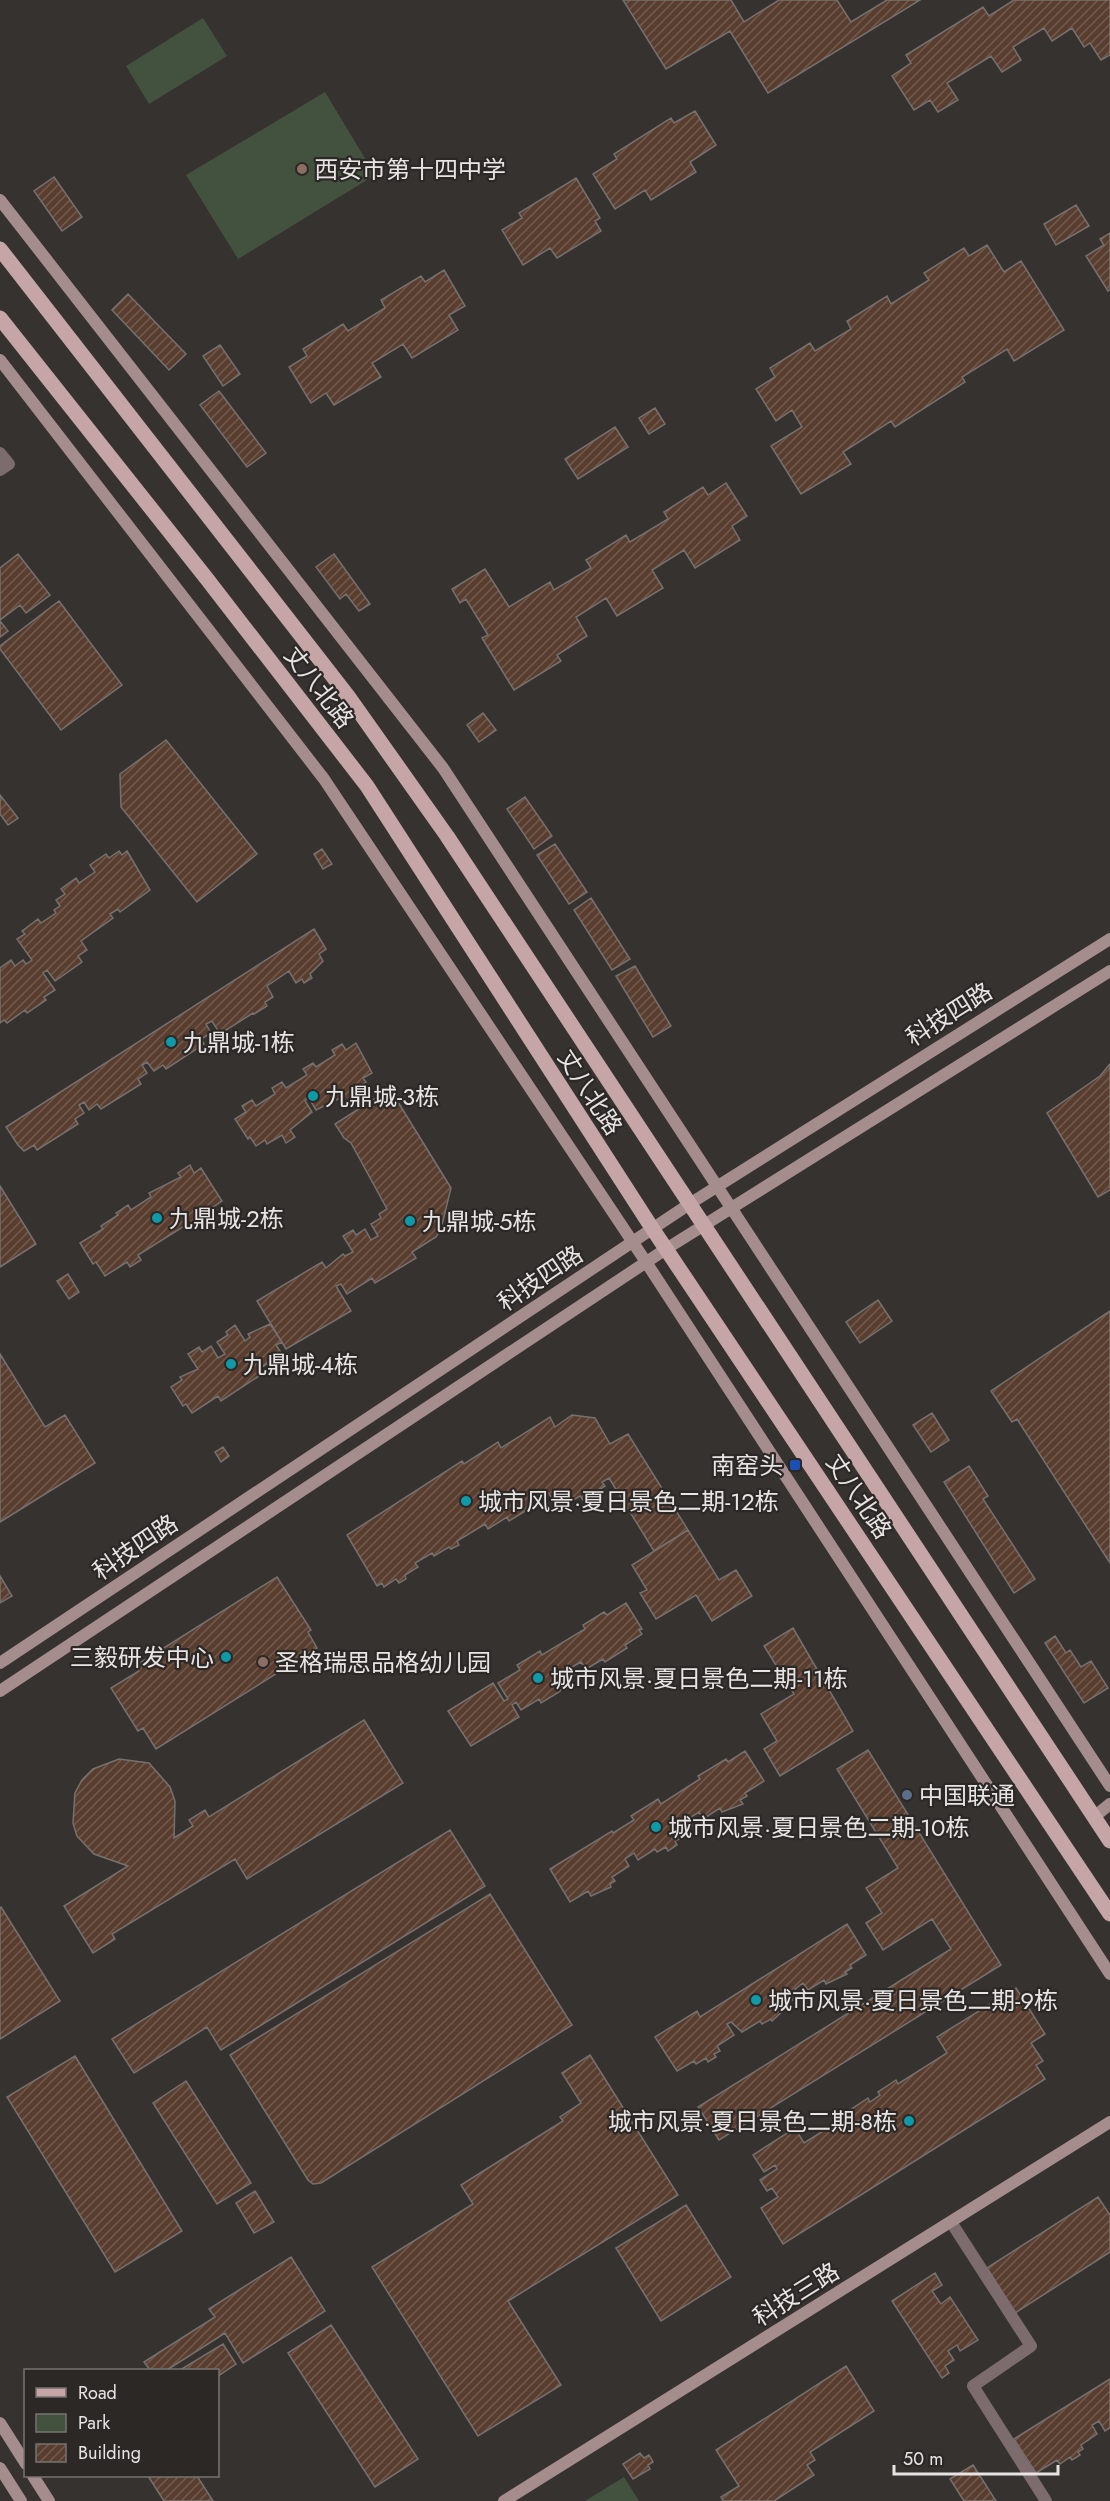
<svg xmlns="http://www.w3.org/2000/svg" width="1110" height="2501" font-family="Jost,'Noto Sans SC',sans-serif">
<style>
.green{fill:#43523e}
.building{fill:url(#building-hatch);stroke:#76716e;stroke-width:1.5}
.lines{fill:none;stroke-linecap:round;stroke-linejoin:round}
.street{stroke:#7c6c6d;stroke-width:12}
.secondary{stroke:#a58c8d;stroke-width:12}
.primary{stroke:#c5a5a5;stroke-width:15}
.education-dot{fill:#8d6e63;stroke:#2c2826;stroke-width:2}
.culture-dot{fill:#0f9aa8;stroke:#2c2826;stroke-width:2}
.transit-dot{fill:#1a4fb4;stroke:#2c2826;stroke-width:2}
.service-dot{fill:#5c6f8a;stroke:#2c2826;stroke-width:2}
.labels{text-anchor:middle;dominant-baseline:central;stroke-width:4.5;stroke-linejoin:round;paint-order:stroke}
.poi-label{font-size:24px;fill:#e7e4e3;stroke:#2c2826;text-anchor:start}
.street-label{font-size:24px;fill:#e7e4e3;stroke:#2c2826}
</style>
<defs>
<pattern id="building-hatch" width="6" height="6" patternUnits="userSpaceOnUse" patternTransform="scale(1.5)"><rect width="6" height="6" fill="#593e30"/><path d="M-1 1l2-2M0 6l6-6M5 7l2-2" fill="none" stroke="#715a4e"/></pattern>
</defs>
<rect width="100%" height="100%" fill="#36322f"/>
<!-- green -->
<path class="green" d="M 203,18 L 227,56 L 149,104 L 126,66 Z
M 325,92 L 375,175 L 238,259 L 186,175 Z
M 624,2477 L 639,2501 L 585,2501 Z"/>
<!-- building -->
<path class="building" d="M 623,0 L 731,0 L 744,22 L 779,0 L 837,0 L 851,22 L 887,0 L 920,0 L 768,93 L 730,31 L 666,69 Z
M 1014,0 L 1110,0 L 1110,55 L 1101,60 L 1090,43 L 1084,47 L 1072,28 L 1052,41 L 1044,28 L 1013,47 L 1021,60 L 1002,72 L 991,56 L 947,83 L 958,100 L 938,112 L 930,100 L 914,110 L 892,76 L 911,63 L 906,55 L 983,7 L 989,16 Z
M 695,111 L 716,145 L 690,162 L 696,172 L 651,200 L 645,190 L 615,209 L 593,174 L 617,159 L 614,154 L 671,118 L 674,123 Z
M 54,177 L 82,217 L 62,231 L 34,191 Z
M 576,178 L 600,218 L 595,221 L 601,231 L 557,258 L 550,248 L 523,265 L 502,230 L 522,218 L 519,213 Z
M 1076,205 L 1089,226 L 1056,245 L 1044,224 Z
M 1110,233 L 1110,290 L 1108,291 L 1086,256 L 1104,245 L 1100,239 Z
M 987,245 L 1004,272 L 1021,261 L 1064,330 L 1014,361 L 1007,349 L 962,377 L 965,382 L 895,427 L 891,421 L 843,452 L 851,464 L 801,494 L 771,446 L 802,427 L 792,410 L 776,421 L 756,389 L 775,377 L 770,368 L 810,343 L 815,351 L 851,329 L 847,321 L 887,296 L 891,304 L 929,280 L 924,273 L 964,248 L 969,256 Z
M 444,270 L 465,306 L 449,315 L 458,330 L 412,358 L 403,344 L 372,363 L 381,377 L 334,405 L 326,393 L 311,403 L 289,367 L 307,356 L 303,349 L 343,324 L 348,331 L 385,308 L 381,300 L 421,276 L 425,282 Z
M 128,294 L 186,354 L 169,370 L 112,310 Z
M 220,345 L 240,374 L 223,386 L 203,356 Z
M 219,391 L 266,453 L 247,467 L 200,405 Z
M 655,408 L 665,424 L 649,434 L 639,418 Z
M 615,427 L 628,447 L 578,479 L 565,459 Z
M 726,483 L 747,516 L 732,526 L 740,540 L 695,568 L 684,550 L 652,570 L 663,588 L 617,616 L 606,598 L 576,617 L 587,636 L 557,655 L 561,661 L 514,690 L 482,638 L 488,635 L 466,599 L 460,603 L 452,589 L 485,569 L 509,607 L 550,582 L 554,590 L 591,568 L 586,560 L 626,535 L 630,542 L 668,519 L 664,512 L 703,487 L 708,495 Z
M 18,554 L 50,595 L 26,613 L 20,605 L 0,620 L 0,568 Z
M 334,554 L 370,604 L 359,611 L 346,594 L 340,599 L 316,567 Z
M 59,601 L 122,685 L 61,730 L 0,649 L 0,646 Z
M 0,621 L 8,631 L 0,637 Z
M 483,713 L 496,730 L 479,742 L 467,725 Z
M 166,740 L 257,854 L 197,902 L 121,807 L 120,774 Z
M 0,795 L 18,818 L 8,825 L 0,814 Z
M 525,797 L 552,836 L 534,849 L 507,809 Z
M 555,844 L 587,892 L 569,904 L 537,855 Z
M 322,849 L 332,864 L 323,869 L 314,854 Z
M 119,851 L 122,855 L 127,851 L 150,890 L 120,912 L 118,909 L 110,914 L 113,918 L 81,941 L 87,950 L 78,956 L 82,962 L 55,981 L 47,970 L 43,973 L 55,990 L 44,997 L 46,1000 L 27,1013 L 25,1010 L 7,1023 L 4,1020 L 0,1023 L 0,968 L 11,960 L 15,966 L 23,960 L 26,964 L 32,960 L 17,939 L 25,934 L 22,931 L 38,919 L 41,923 L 56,913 L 54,910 L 60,906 L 56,900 L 65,894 L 61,889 L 76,878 L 79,883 L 95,872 L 90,865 L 106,854 L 109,858 Z
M 591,898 L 630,959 L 612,970 L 574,910 Z
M 314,929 L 326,949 L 319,954 L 323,961 L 310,974 L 312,978 L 304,983 L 302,979 L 296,983 L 289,971 L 267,986 L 273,997 L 265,1002 L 267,1006 L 254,1014 L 253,1013 L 220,1034 L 212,1021 L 206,1024 L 211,1033 L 201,1039 L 204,1044 L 166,1069 L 163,1065 L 154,1071 L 147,1062 L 142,1065 L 147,1073 L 138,1079 L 141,1084 L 101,1109 L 97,1104 L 89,1110 L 84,1102 L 79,1105 L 84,1113 L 75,1119 L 78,1124 L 37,1150 L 34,1145 L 24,1151 L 18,1145 L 6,1127 Z
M 635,966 L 671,1026 L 653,1037 L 616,976 Z
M 356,1043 L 372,1073 L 363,1078 L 366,1082 L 351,1092 L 355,1099 L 347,1105 L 342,1097 L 316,1110 L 309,1098 L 305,1101 L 312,1112 L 290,1130 L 295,1137 L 286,1143 L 282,1135 L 267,1144 L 265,1140 L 256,1146 L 250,1137 L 248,1139 L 235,1119 L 246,1112 L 242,1106 L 252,1100 L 256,1106 L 275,1094 L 272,1088 L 282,1082 L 286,1088 L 307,1075 L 303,1069 L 313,1063 L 316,1067 L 335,1055 L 332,1050 L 342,1044 L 346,1050 Z
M 1110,1064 L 1110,1190 L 1098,1197 L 1047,1113 L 1100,1076 Z
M 390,1089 L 451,1188 L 441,1229 L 436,1237 L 412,1252 L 416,1258 L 375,1283 L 372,1278 L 347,1294 L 341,1284 L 336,1286 L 351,1311 L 286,1349 L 257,1301 L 322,1262 L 326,1268 L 343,1254 L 345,1256 L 353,1252 L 343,1236 L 353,1230 L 356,1235 L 365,1229 L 371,1240 L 378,1236 L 371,1224 L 381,1218 L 379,1214 L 387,1209 L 351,1143 L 344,1138 L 335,1124 Z
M 190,1165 L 194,1173 L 201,1168 L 222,1201 L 200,1216 L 204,1221 L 192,1229 L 189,1223 L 138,1255 L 141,1260 L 130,1267 L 127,1262 L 105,1276 L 96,1262 L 93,1264 L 80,1243 L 103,1229 L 101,1226 L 118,1215 L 116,1213 L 128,1205 L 131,1210 L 151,1197 L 149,1193 L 181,1177 L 178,1173 Z
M 0,1186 L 36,1244 L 0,1267 Z
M 68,1274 L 79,1292 L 69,1299 L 57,1281 Z
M 878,1300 L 892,1321 L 860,1343 L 846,1322 Z
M 1110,1311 L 1110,1563 L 1017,1419 L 1012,1422 L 991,1391 Z
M 270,1324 L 282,1342 L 276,1345 L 282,1354 L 259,1369 L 262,1374 L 221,1401 L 218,1396 L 192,1413 L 186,1404 L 183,1406 L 171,1387 L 182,1380 L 180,1377 L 198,1369 L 188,1354 L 199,1347 L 202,1352 L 211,1346 L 218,1358 L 225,1354 L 217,1342 L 228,1335 L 226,1332 L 235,1325 L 245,1341 L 250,1337 L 248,1334 Z
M 0,1354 L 45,1427 L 65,1415 L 95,1463 L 0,1522 Z
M 932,1413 L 949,1440 L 931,1452 L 913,1425 Z
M 572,1415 L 595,1418 L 610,1444 L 628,1434 L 688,1530 L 654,1551 L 609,1478 L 602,1482 L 605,1486 L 583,1500 L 580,1496 L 563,1506 L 557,1495 L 552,1498 L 547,1492 L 530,1503 L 532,1507 L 509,1521 L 507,1517 L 488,1529 L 485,1524 L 457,1541 L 459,1545 L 451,1549 L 449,1547 L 434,1556 L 432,1553 L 415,1563 L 418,1567 L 405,1575 L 406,1579 L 399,1583 L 396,1579 L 384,1587 L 382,1583 L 377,1586 L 347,1535 L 462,1461 L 464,1464 L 498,1442 L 501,1448 L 550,1417 L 555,1427 Z
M 223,1447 L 229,1456 L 221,1462 L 215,1452 Z
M 969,1466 L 988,1496 L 983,1499 L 1035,1579 L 1014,1593 L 944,1482 Z
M 688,1530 L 719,1580 L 736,1570 L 752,1596 L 712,1621 L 696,1595 L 656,1619 L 640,1593 L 647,1590 L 632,1565 Z
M 0,1576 L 12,1596 L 0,1603 Z
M 277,1577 L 311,1630 L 308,1632 L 317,1648 L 156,1749 L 143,1728 L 138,1731 L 111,1688 L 139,1671 L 135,1666 Z
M 626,1603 L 642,1629 L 639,1630 L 642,1634 L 625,1645 L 627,1648 L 605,1662 L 603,1659 L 586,1669 L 581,1662 L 572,1667 L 577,1674 L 560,1684 L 563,1688 L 559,1692 L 541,1703 L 539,1699 L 521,1710 L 516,1702 L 512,1705 L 519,1717 L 471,1746 L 448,1711 L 493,1683 L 504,1701 L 508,1699 L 498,1683 L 520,1670 L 517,1665 L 540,1651 L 542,1655 L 585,1629 L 583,1625 L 604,1612 L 607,1615 Z
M 793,1628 L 853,1731 L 780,1776 L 764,1749 L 777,1741 L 761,1714 L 794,1694 L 764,1646 Z
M 1055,1636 L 1066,1653 L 1070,1650 L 1081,1667 L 1091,1661 L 1108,1688 L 1084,1703 L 1045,1643 Z
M 364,1720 L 403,1783 L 247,1879 L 235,1859 L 112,1934 L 115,1939 L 93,1953 L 64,1906 L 128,1866 L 94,1854 L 77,1836 L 73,1823 L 75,1793 L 82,1780 L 93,1769 L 119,1759 L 149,1763 L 170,1787 L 175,1801 L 174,1838 L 193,1826 L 189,1820 L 205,1810 L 209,1817 Z
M 868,1750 L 1001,1965 L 719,2140 L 698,2107 L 951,1949 L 932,1919 L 883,1950 L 866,1923 L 882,1913 L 866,1888 L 898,1868 L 837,1769 Z
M 745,1751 L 764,1781 L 745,1793 L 747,1796 L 740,1800 L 743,1804 L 722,1812 L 720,1808 L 703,1819 L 699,1812 L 691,1817 L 695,1824 L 679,1834 L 681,1838 L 675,1841 L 677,1845 L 668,1851 L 666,1847 L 657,1852 L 655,1849 L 638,1860 L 634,1853 L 625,1859 L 629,1866 L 612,1877 L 615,1881 L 610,1884 L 611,1887 L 591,1896 L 588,1891 L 570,1902 L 550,1869 L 612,1831 L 613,1833 L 634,1820 L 631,1816 L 658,1799 L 661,1804 L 700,1779 L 698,1776 L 726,1759 L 728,1762 Z
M 450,1830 L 485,1886 L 221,2050 L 207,2027 L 134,2073 L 112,2039 Z
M 490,1894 L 572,2025 L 321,2183 L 313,2184 L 308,2180 L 230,2055 Z
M 1,1907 L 60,2001 L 0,2039 L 0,1908 Z
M 847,1924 L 866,1955 L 850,1965 L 852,1968 L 845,1972 L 847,1974 L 826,1984 L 824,1980 L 808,1990 L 803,1983 L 795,1989 L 799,1996 L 789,2002 L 786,1998 L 780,2002 L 785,2009 L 772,2021 L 771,2019 L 762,2024 L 760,2021 L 742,2032 L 731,2022 L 727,2024 L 734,2035 L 717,2046 L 720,2051 L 714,2054 L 716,2057 L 708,2062 L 706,2058 L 696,2064 L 694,2061 L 677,2071 L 655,2037 L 697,2011 L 700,2017 Z
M 1016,1988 L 1045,2034 L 1031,2043 L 1043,2061 L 1036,2065 L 1045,2079 L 783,2244 L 761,2208 L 778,2197 L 772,2188 L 767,2191 L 760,2180 L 777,2169 L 775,2165 L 764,2172 L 753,2155 L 795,2128 L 804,2143 L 852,2113 L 850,2110 L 868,2098 L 870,2102 L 880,2095 L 878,2092 L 896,2080 L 898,2084 L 947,2053 L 937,2037 Z
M 590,2055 L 678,2195 L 508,2301 L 561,2385 L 478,2436 L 372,2267 L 473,2204 L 461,2185 L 563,2121 L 560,2117 L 581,2103 L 562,2073 Z
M 75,2056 L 182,2231 L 115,2272 L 7,2097 Z
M 186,2081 L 251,2183 L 217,2204 L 153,2103 Z
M 255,2191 L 274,2222 L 254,2233 L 236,2203 Z
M 1098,2197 L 1110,2215 L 1110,2252 L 1015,2313 L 987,2268 Z
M 686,2205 L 731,2277 L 661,2321 L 616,2248 Z
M 291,2257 L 325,2311 L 243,2363 L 225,2333 L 167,2370 L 150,2370 L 144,2362 L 215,2317 L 209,2309 Z
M 935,2273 L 942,2285 L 932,2291 L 941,2304 L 950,2297 L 978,2340 L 960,2351 L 957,2345 L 948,2351 L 954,2360 L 945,2366 L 949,2373 L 942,2378 L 892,2301 Z
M 331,2325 L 418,2459 L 375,2487 L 288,2353 Z
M 223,2344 L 236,2364 L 218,2376 L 218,2370 L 180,2370 Z
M 846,2366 L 874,2411 L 810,2452 L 815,2460 L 807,2465 L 814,2475 L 774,2501 L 723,2501 L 721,2497 L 739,2486 L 716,2450 Z
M 1110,2379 L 1110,2428 L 1105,2431 L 1099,2421 L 1092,2425 L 1097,2434 L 1081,2445 L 1083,2449 L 1078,2452 L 1080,2455 L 1072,2460 L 1070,2457 L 1060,2464 L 1057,2460 L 1036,2473 L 1014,2439 Z
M 640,2453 L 644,2458 L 649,2455 L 653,2462 L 648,2465 L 650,2469 L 633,2479 L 623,2464 Z
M 973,2465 L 996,2501 L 964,2501 L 950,2479 Z
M 148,2476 L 197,2476 L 213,2501 L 164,2501 Z"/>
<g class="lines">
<!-- street -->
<path class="street" d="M 0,453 L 9,464 L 0,470
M 951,2222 L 1031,2346 L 973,2386 L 1046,2501"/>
<!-- secondary -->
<path class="secondary" d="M 0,200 L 443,768 L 1110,1786
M 0,360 L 324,779 L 646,1262 L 1110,1974
M 0,1663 L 691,1203 L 1110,939
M 0,1691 L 666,1249 L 1110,971
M 1094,1817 L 1110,1804
M 0,2423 L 26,2464
M 0,2468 L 21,2501
M 33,2476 L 49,2501
M 504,2501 L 1110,2122"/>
<!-- primary -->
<path class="primary" d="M 0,249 L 348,696 L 447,836 L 1110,1841
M 0,318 L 207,579 L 367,786 L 652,1228 L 1110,1914"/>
</g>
<!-- markers -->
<g class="education-dot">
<circle cx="302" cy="169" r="6"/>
<circle cx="263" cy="1662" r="6"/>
</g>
<g class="culture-dot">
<circle cx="171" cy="1042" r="6"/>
<circle cx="313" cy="1096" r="6"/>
<circle cx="157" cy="1218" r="6"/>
<circle cx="410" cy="1221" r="6"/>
<circle cx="231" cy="1364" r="6"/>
<circle cx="466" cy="1501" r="6"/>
<circle cx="226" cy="1657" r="6"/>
<circle cx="538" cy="1678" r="6"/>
<circle cx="656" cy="1827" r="6"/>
<circle cx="756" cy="2000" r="6"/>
<circle cx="909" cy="2121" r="6"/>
</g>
<rect class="transit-dot" x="789" y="1459" width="12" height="12" rx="3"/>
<circle class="service-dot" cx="907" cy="1795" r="6"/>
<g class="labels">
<!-- poi labels -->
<g class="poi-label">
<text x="314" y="169">西安市第十四中学</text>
<text x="183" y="1042">九鼎城-1栋</text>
<text x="325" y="1096">九鼎城-3栋</text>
<text x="169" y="1218">九鼎城-2栋</text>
<text x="422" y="1221">九鼎城-5栋</text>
<text x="243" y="1364">九鼎城-4栋</text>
<text x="783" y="1465" text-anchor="end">南窑头</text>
<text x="478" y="1501">城市风景·夏日景色二期-12栋</text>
<text x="214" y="1657" text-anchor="end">三毅研发中心</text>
<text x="275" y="1662">圣格瑞思品格幼儿园</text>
<text x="550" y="1678">城市风景·夏日景色二期-11栋</text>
<text x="919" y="1795">中国联通</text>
<text x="668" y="1827">城市风景·夏日景色二期-10栋</text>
<text x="768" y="2000">城市风景·夏日景色二期-9栋</text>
<text x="897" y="2121" text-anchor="end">城市风景·夏日景色二期-8栋</text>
</g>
<!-- street labels -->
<g class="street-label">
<text transform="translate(319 687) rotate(52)">丈八北路</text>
<text transform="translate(949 1014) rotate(-32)">科技四路</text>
<text transform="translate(590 1092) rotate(57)">丈八北路</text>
<text transform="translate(540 1278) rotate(-34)">科技四路</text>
<text transform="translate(859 1496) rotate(56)">丈八北路</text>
<text transform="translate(135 1547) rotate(-34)">科技四路</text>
<text transform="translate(796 2294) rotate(-32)">科技三路</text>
</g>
</g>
<!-- legend -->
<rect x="24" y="2369" width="195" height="108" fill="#2c2826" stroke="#777372" stroke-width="1.5"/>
<rect x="36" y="2388" width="30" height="9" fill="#c5a5a5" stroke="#777372" stroke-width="1.5"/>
<text x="78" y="2399" font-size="18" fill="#e7e4e3">Road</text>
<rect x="36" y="2414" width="30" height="18" fill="#43523e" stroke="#777372" stroke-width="1.5"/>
<text x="78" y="2429" font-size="18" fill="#e7e4e3">Park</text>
<rect x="36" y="2444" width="30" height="18" fill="url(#building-hatch)" stroke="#777372" stroke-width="1.5"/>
<text x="78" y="2459" font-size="18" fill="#e7e4e3">Building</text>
<!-- scale -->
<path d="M894 2465v9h164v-9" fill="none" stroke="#e7e4e3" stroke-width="3"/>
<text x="903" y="2465" font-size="18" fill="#e7e4e3" stroke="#2c2826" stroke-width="4.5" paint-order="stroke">50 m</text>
</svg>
